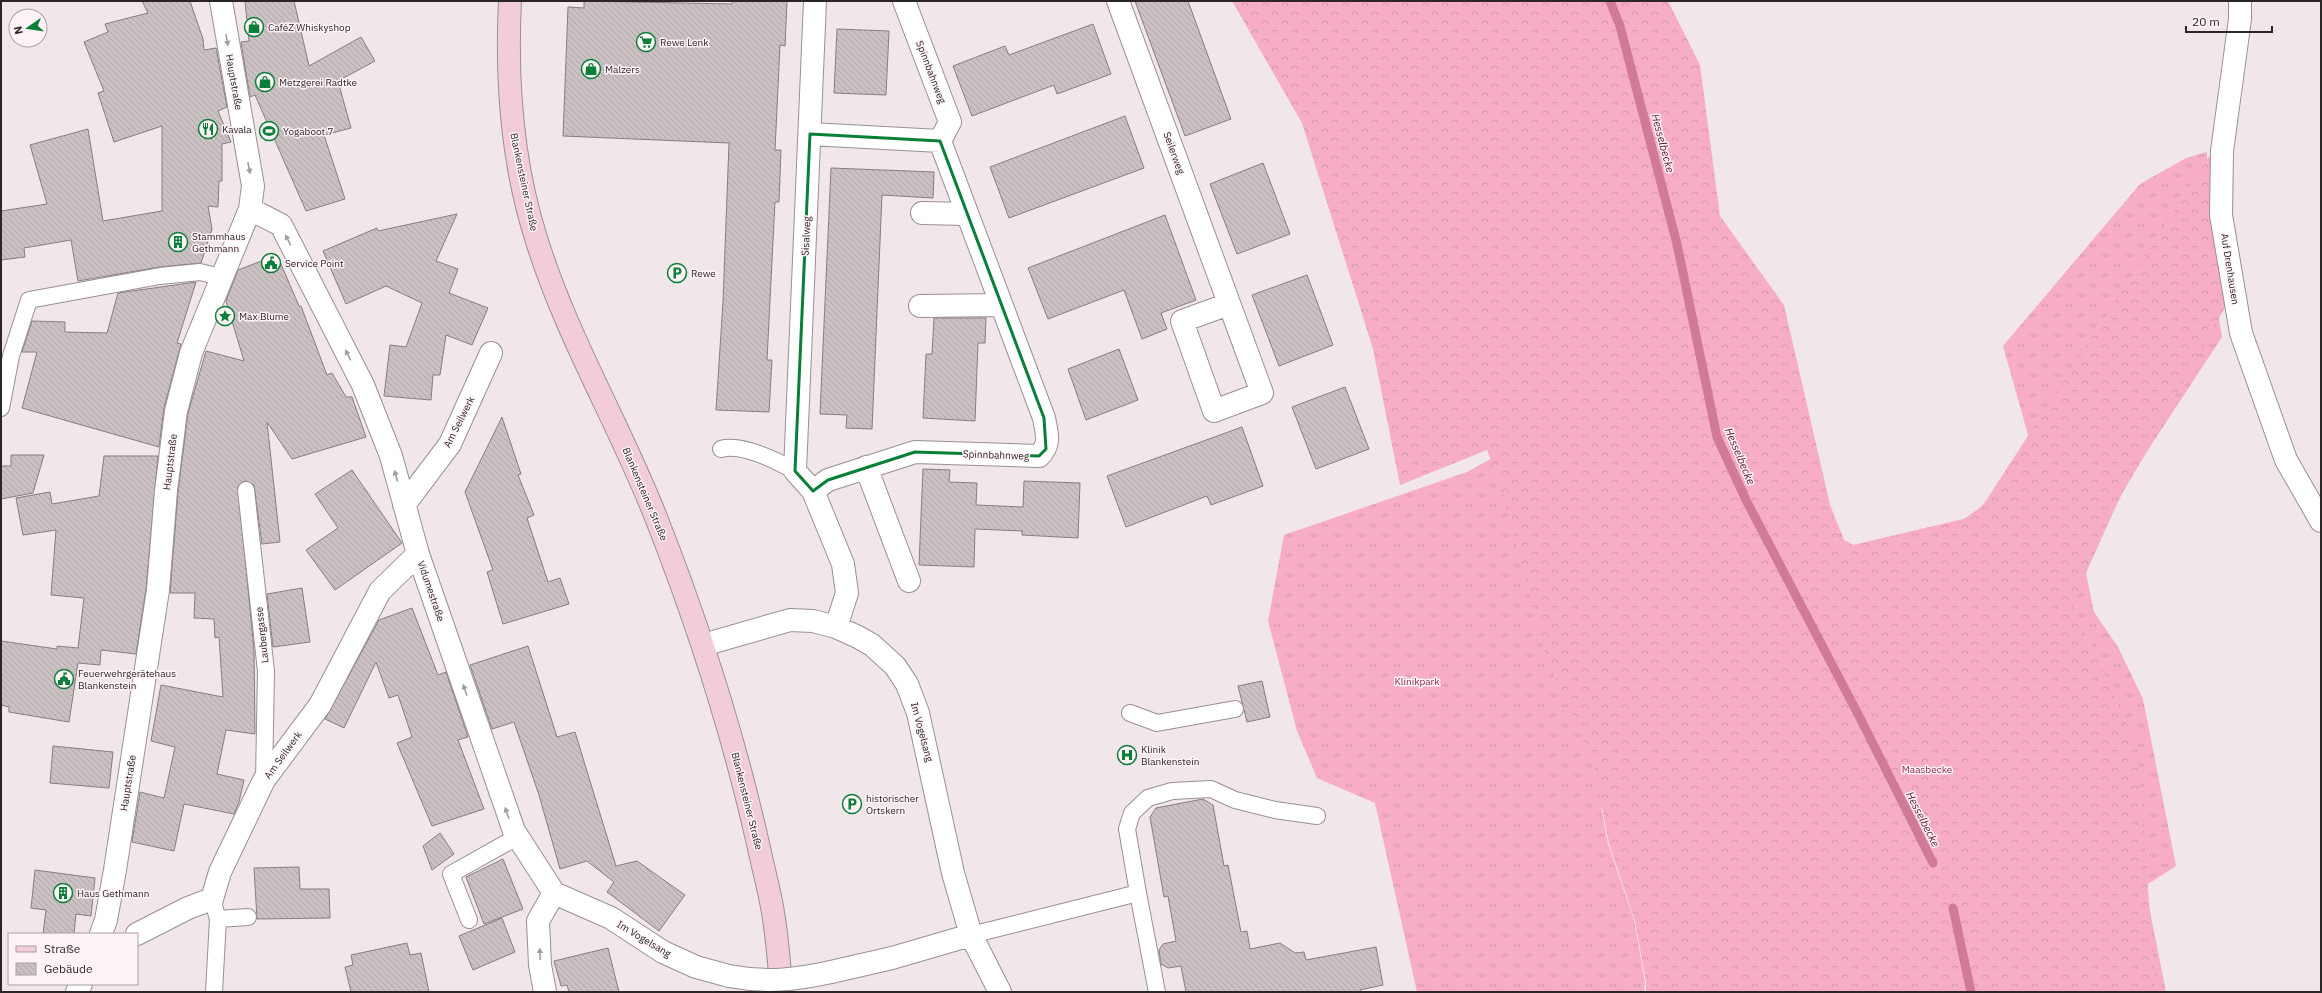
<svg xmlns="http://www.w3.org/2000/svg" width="2322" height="993" font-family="'IBM Plex Sans',sans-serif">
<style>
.grass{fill:url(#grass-tufts)}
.forest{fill:url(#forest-crowns)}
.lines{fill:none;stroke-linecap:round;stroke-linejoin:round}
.stream{stroke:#d07a96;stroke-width:9}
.building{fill:url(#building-back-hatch);stroke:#877e80}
.lane-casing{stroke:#9a9093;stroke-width:18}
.street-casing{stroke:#9a9093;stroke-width:24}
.secondary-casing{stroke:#9a9093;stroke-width:24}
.lane{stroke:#fff;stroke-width:16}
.street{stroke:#fff;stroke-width:22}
.secondary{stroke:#f2ccda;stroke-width:22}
.street-bridge-casing{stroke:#9a9093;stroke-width:24;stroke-linecap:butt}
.street-bridge{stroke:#fff;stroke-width:22}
.oneway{fill:#9f9d9e}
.marked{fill:none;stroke:#097f37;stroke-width:3;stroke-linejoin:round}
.labels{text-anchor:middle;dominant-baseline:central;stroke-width:3;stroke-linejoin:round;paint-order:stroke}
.poi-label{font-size:10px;fill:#2a2627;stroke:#fef3f6;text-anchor:start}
.street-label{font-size:10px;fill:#2a2627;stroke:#fef3f6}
.park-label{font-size:10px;fill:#8e2852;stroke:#fef3f6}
.water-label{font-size:11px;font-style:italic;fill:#5e1032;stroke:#fef3f6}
</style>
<defs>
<pattern id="grass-tufts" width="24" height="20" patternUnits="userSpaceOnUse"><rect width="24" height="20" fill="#f7aec5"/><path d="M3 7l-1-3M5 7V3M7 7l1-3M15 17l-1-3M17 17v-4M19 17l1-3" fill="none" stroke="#d496a9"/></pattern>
<pattern id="forest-crowns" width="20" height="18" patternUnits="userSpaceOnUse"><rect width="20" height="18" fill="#f7aec5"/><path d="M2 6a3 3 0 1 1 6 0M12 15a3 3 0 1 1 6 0" fill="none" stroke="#d496a9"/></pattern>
<pattern id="building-back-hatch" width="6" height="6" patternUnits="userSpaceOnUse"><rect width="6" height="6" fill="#cbc1c3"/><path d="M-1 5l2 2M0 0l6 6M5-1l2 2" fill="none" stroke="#aea6a8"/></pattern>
</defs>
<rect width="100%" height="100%" fill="#f1e6e9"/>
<!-- grass -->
<path class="grass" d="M 2207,152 L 2206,236 L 2222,337 L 2146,453 L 2127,485 L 2098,538 L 2086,574 L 2094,612 L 2118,647 L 2143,699 L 2176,866 L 2145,886 L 2166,992 L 1654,992 L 1620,856 L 1601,806 L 1608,844 L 1634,920 L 1645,982 L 1644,992 L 1417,992 L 1375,803 L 1317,778 L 1297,731 L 1268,621 L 1284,535 L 1467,472 L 1529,438 L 1707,196 L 1844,540 L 1869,553 C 1887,549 1907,547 1923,541 C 1968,522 2003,491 2034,456 L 2003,346 L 2140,184 L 2186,158 Z"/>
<!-- forest -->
<path class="forest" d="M 1232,1 L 1668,1 L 1700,65 L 1720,216 L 1784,305 L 1840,548 L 1976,516 L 2214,149 L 2228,302 L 2126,484 L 2072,604 L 2137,745 L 2156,992 L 1646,992 L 1646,982 L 1635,921 L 1609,844 L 1594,765 L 1545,653 L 1499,480 L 1487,450 L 1400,485 L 1373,349 L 1302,123 Z"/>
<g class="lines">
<!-- stream -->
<path class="stream" d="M 1610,1 L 1620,26 L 1677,244 L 1717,437 L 1746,500 L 1860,718 L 1933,863
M 1953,908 L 1971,992"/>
</g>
<!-- building -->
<path class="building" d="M 142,1 L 190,1 L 203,39 L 204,50 L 216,48 L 227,107 L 218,111 L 231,142 L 222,144 L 222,181 L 219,181 L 218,207 L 208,206 L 212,229 L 201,263 L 159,267 L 78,281 L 71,240 L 24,248 L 25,257 L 1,260 L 1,211 L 47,204 L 30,145 L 88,129 L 103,221 L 162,211 L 162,126 L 114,142 L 98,93 L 104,91 L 84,42 L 108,32 L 105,24 L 148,13 Z
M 245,1 L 294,1 L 309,66 L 361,37 L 375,61 L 338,81 L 351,128 L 324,135 L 345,199 L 306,211 L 255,95 L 250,97 L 241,42 L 249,41 Z
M 584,1 L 732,4 L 733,1 L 787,1 L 785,46 L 780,45 L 775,150 L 781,150 L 779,202 L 775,202 L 767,360 L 772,360 L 769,412 L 716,410 L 723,302 L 729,143 L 563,136 L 568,7 L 584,8 Z
M 1135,1 L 1188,1 L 1231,119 L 1185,136 Z
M 1093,24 L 1111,74 L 1057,94 L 1054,85 L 972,116 L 953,66 L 1005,46 L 1009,55 Z
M 837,29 L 889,31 L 886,95 L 834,93 Z
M 1125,116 L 1144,168 L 1009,218 L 990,167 Z
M 1263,163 L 1290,234 L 1237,254 L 1210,184 Z
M 831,168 L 934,172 L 933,198 L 882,195 L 872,429 L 846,428 L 847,415 L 820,414 Z
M 457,214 L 436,261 L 458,269 L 449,293 L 488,308 L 472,345 L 446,335 L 440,375 L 433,375 L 431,400 L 384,396 L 390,345 L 406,347 L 422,303 L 386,286 L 346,304 L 323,251 L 377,228 L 378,231 Z
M 1165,215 L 1196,300 L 1161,313 L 1167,329 L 1142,339 L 1124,290 L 1048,319 L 1028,268 Z
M 277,255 L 299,306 L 301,306 L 327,375 L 332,373 L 346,397 L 352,397 L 366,437 L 292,459 L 267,422 L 280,542 L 262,544 L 254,485 L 245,481 L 238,486 L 254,650 L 255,734 L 226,730 L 217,774 L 244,780 L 239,802 L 234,814 L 184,804 L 174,851 L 132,842 L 140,792 L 164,798 L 175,747 L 151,741 L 161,685 L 223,697 L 219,637 L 215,638 L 214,619 L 194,618 L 195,593 L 170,593 L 178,492 L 188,413 L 206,351 L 244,361 L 226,301 L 238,270 Z
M 1307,275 L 1333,345 L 1279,366 L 1252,295 Z
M 196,282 L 177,343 L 181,344 L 164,408 L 159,447 L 22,408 L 37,352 L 22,352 L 32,321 L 65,322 L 65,332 L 107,333 L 118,293 Z
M 934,318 L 986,318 L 985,343 L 978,343 L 975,421 L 923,418 L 926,354 L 932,354 Z
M 1119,349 L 1138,400 L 1086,420 L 1068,369 Z
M 1345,387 L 1369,449 L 1316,469 L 1292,407 Z
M 502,417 L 521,474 L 518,475 L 534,515 L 527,518 L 548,582 L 560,578 L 569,604 L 503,624 L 487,572 L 493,570 L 465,492 Z
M 1242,427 L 1263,486 L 1211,505 L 1207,496 L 1126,527 L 1107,476 Z
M 11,455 L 44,455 L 33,493 L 1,499 L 1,466 L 11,466 Z
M 104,456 L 158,456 L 146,589 L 136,654 L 101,650 L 100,665 L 78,663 L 69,722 L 9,712 L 9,707 L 1,705 L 1,641 L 57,649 L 57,646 L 78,648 L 84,598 L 51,595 L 56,530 L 23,535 L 16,498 L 50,492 L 52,504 L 99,496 Z
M 923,469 L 950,470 L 949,482 L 977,483 L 976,505 L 1023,507 L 1024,481 L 1080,483 L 1078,538 L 1022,535 L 1022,531 L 975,529 L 974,567 L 919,565 Z
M 352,470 L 402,543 L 335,590 L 306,550 L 338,528 L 315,494 Z
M 302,588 L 310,642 L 273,647 L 267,594 Z
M 412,608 L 438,675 L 446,672 L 468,737 L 458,740 L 484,809 L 432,826 L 397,743 L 412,737 L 398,695 L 389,698 L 376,662 L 344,728 L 325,719 L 379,620 Z
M 528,646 L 557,737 L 575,732 L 616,866 L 637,861 L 685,895 L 659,931 L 607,892 L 614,882 L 587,861 L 560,869 L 539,795 L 514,722 L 492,729 L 470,665 Z
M 1262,681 L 1270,717 L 1247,722 L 1238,686 Z
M 53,746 L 113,752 L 109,788 L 50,783 Z
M 1203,799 L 1213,805 L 1224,866 L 1228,865 L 1241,932 L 1247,931 L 1250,949 L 1280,943 L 1295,953 L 1304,952 L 1306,960 L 1376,947 L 1383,985 L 1360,990 L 1361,992 L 1186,992 L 1181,966 L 1168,968 L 1161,964 L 1159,950 L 1163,944 L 1176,941 L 1168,896 L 1164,897 L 1150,817 L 1156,808 Z
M 440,833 L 454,854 L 432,870 L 423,846 Z
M 503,859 L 523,909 L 484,924 L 466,877 Z
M 299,867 L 300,889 L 329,889 L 330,918 L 257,919 L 254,868 Z
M 35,870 L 95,878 L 91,916 L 76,914 L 74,934 L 43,934 L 46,910 L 31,908 Z
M 502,918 L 515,952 L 473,970 L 459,936 Z
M 407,943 L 410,955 L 421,953 L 429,992 L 351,992 L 345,967 L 353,965 L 351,955 Z
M 608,948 L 619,992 L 569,992 L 567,985 L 561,986 L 554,961 Z"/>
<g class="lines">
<!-- lane casing -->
<g class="lane-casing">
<path id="lane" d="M 1,408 L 11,356 L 29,300 L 160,276 L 200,272 L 221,277
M 721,449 C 742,443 777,461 795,471
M 246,490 L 266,671 L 264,780
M 1130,713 L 1157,723 L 1235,709
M 1138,893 L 1157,992
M 212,899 L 218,919 L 214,992
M 218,919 L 248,917
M 469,920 L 451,874 L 517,837
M 971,935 L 1138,893 L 1127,829 L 1132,813 L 1148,798 L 1172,791 L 1211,789 L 1235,800 L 1275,810 L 1317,816"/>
</g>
<!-- street casing -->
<g class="street-casing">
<path id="street" d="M 815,1 L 795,471 L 813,491 L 843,564 L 847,593 L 836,627
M 1118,1 L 1262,393 L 1214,411 L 1182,321 L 1229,304
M 2240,1 L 2240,19 L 2222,151 L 2221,215 L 2241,333 L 2286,460 L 2321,521
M 810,134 L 940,141
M 250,209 L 281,225 L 363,385 L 391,456 L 418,554 L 514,831 L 554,893 L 538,921 L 540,965 L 545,992
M 922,213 L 967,214
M 920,306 L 1000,305
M 866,467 L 909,581
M 813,491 L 828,480 L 915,452 L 1039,456 C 1051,444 1047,434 1044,418 L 940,141 L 950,122 L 904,1
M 404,505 L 450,444 L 491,353
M 703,645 L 790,620 L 813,621 L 836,627 L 858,637 L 872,645 L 895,666 L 907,684 L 918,713 L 953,873 L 971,935 L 1000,992
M 554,893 L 611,918 L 663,952 L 696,967 L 729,976
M 101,934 L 106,920 L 115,870 L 158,590 L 166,491 L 176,411 L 191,353 L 250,209 L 253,186 L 221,1
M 137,934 L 188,908 L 212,899 L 220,872 L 264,780 L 320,705 L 380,591 L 418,554
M 831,972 L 892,958 L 971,935
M 77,992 L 81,984"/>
</g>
<!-- secondary casing -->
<g class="secondary-casing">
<path id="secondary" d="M 510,1 C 506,80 512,162 536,238 C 566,336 620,425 657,520 C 699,627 734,736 759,848 C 764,872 771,896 774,919 C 778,943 779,968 782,992"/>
</g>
<!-- lane -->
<use href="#lane" class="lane"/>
<!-- street -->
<use href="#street" class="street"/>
<!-- secondary -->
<use href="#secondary" class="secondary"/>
<!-- street-bridge casing -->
<g class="street-bridge-casing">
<path id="street-bridge" d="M 729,976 C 767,983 794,980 831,972"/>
</g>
<!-- street-bridge -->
<use href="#street-bridge" class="street-bridge"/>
</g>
<!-- one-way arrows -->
<defs><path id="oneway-solid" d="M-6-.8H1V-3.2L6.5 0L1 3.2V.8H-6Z"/></defs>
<g class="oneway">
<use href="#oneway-solid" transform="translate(227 40) rotate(80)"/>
<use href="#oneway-solid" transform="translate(249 168) rotate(79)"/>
<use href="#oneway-solid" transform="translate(288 240) rotate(-117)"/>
<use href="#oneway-solid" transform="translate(348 355) rotate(-117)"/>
<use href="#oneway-solid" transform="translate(396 476) rotate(-105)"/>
<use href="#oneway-solid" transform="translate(465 690) rotate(-109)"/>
<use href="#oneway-solid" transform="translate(507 813) rotate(-109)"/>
<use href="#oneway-solid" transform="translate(540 954) rotate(-92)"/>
</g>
<!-- marked area -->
<path class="marked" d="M 810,134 L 940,141 L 1044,418 L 1046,449 L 1039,456 L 915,452 L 828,480 L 813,491 L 795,471 Z"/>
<!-- icons -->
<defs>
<g id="shop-ring" transform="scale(1)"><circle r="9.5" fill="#fef3f6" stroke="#097f37" stroke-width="1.5"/><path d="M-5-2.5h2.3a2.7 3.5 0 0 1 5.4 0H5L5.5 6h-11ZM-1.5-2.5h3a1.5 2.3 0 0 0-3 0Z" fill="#097f37"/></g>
<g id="supermarket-ring" transform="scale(1)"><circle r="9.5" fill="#fef3f6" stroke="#097f37" stroke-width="1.5"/><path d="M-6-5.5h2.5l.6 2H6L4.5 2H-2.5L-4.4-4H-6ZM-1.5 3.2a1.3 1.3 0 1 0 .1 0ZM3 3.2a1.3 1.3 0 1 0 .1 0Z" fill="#097f37"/></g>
<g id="restaurant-ring" transform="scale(1)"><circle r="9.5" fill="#fef3f6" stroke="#097f37" stroke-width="1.5"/><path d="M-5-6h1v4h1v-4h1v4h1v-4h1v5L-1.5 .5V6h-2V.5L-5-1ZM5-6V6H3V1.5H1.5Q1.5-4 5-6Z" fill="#097f37"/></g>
<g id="stadium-ring" transform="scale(1)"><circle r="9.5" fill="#fef3f6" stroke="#097f37" stroke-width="1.5"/><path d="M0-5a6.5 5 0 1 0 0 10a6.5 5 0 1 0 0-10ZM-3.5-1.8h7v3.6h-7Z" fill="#097f37"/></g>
<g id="building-ring" transform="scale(1)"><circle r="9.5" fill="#fef3f6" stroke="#097f37" stroke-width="1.5"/><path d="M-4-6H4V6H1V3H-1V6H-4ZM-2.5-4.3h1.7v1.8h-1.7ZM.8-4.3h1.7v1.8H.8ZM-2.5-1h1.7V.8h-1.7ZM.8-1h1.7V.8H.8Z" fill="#097f37"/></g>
<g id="civic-ring" transform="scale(1)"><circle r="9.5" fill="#fef3f6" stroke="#097f37" stroke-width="1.5"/><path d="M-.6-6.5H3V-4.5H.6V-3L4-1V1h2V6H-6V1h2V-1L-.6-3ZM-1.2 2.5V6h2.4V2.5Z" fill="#097f37"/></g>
<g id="parking-ring" transform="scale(1)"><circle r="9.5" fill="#fef3f6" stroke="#097f37" stroke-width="1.5"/><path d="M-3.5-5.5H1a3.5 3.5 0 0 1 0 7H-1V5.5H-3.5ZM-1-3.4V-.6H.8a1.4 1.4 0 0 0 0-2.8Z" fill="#097f37"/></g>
<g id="sight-ring" transform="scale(1)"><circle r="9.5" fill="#fef3f6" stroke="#097f37" stroke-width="1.5"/><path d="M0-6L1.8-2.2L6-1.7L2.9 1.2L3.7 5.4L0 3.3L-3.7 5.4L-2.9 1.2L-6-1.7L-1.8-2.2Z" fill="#097f37"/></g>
<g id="hospital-ring" transform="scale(1)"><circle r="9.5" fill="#fef3f6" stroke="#097f37" stroke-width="1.5"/><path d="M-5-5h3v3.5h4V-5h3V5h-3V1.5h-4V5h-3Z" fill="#097f37"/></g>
</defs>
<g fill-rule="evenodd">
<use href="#shop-ring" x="254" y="27"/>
<use href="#supermarket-ring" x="646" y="42"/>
<use href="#shop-ring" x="591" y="69"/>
<use href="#shop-ring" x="265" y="82"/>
<use href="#restaurant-ring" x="208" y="129"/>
<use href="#stadium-ring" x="269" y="131"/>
<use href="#building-ring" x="178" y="242"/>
<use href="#civic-ring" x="271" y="263"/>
<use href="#parking-ring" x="677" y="273"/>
<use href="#sight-ring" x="225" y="316"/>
<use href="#civic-ring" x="64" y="679"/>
<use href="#hospital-ring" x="1127" y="755"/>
<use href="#parking-ring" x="852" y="804"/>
<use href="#building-ring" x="63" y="893"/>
</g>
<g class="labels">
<!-- poi labels -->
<g class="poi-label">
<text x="268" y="27">CaféZ Whiskyshop</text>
<text x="660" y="42">Rewe Lenk</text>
<text x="605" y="69">Malzers</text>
<text x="279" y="82">Metzgerei Radtke</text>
<text x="222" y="129">Kavala</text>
<text x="283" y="131">Yogaboot 7</text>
<text x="192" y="236">Stammhaus<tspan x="192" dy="12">Gethmann</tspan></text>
<text x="285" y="263">Service Point</text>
<text x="691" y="273">Rewe</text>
<text x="239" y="316">Max Blume</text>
<text x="78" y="673">Feuerwehrgerätehaus<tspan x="78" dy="12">Blankenstein</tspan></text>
<text x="1141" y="749">Klinik<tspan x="1141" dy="12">Blankenstein</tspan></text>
<text x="866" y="798">historischer<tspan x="866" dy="12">Ortskern</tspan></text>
<text x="77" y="893">Haus Gethmann</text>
</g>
<!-- street labels -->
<g class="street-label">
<text transform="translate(931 72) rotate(69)">Spinnbahnweg</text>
<text transform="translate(234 82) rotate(80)">Hauptstraße</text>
<text transform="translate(1174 153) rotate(70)">Seilerweg</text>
<text transform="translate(524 182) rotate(78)">Blankensteiner Straße</text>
<text transform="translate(806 236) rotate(-87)">Sisalweg</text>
<text transform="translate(2230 269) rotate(81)">Auf Drenhausen</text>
<text transform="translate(459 422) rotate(-63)">Am Seilwerk</text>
<text transform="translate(996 455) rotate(2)">Spinnbahnweg</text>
<text transform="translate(170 462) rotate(-83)">Hauptstraße</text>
<text transform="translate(645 494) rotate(67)">Blankensteiner Straße</text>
<text transform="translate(431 591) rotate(71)">Vidumestraße</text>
<text transform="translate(262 635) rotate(-96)">Laubergasse</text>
<text transform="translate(922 732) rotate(75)">Im Vogelsang</text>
<text transform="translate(283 755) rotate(-54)">Am Seilwerk</text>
<text transform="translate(128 783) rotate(-81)">Hauptstraße</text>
<text transform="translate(747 801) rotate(76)">Blankensteiner Straße</text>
<text transform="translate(644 939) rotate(31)">Im Vogelsang</text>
</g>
<!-- park labels -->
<g class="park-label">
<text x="1417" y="681">Klinikpark</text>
<text x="1927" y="769">Maasbecke</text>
</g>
<!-- water labels -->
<g class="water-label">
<text transform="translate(1663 143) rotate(75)">Hesselbecke</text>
<text transform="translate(1740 456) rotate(67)">Hesselbecke</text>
<text transform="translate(1923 819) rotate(63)">Hesselbecke</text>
</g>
</g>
<!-- border -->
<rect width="2322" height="993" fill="none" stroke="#2a2627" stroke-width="4"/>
<!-- legend -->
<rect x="8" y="933" width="130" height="52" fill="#fef3f6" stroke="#a9a1a3"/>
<rect x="16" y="946" width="20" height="6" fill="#f2ccda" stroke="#a9a1a3"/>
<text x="44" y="953" font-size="12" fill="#2a2627">Straße</text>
<rect x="16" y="963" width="20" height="12" fill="url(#building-back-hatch)" stroke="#a9a1a3"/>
<text x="44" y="973" font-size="12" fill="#2a2627">Gebäude</text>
<!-- north arrow -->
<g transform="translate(28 28) rotate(257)"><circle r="19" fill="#fef3f6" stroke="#a9a1a3"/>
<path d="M0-3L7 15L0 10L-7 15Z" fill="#097f37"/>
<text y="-6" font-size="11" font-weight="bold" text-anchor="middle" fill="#2a2627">N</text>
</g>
<!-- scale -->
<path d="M2186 26v6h86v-6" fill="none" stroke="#2a2627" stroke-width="2"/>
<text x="2192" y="26" font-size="12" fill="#2a2627" stroke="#fef3f6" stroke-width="3" paint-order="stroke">20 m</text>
</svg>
